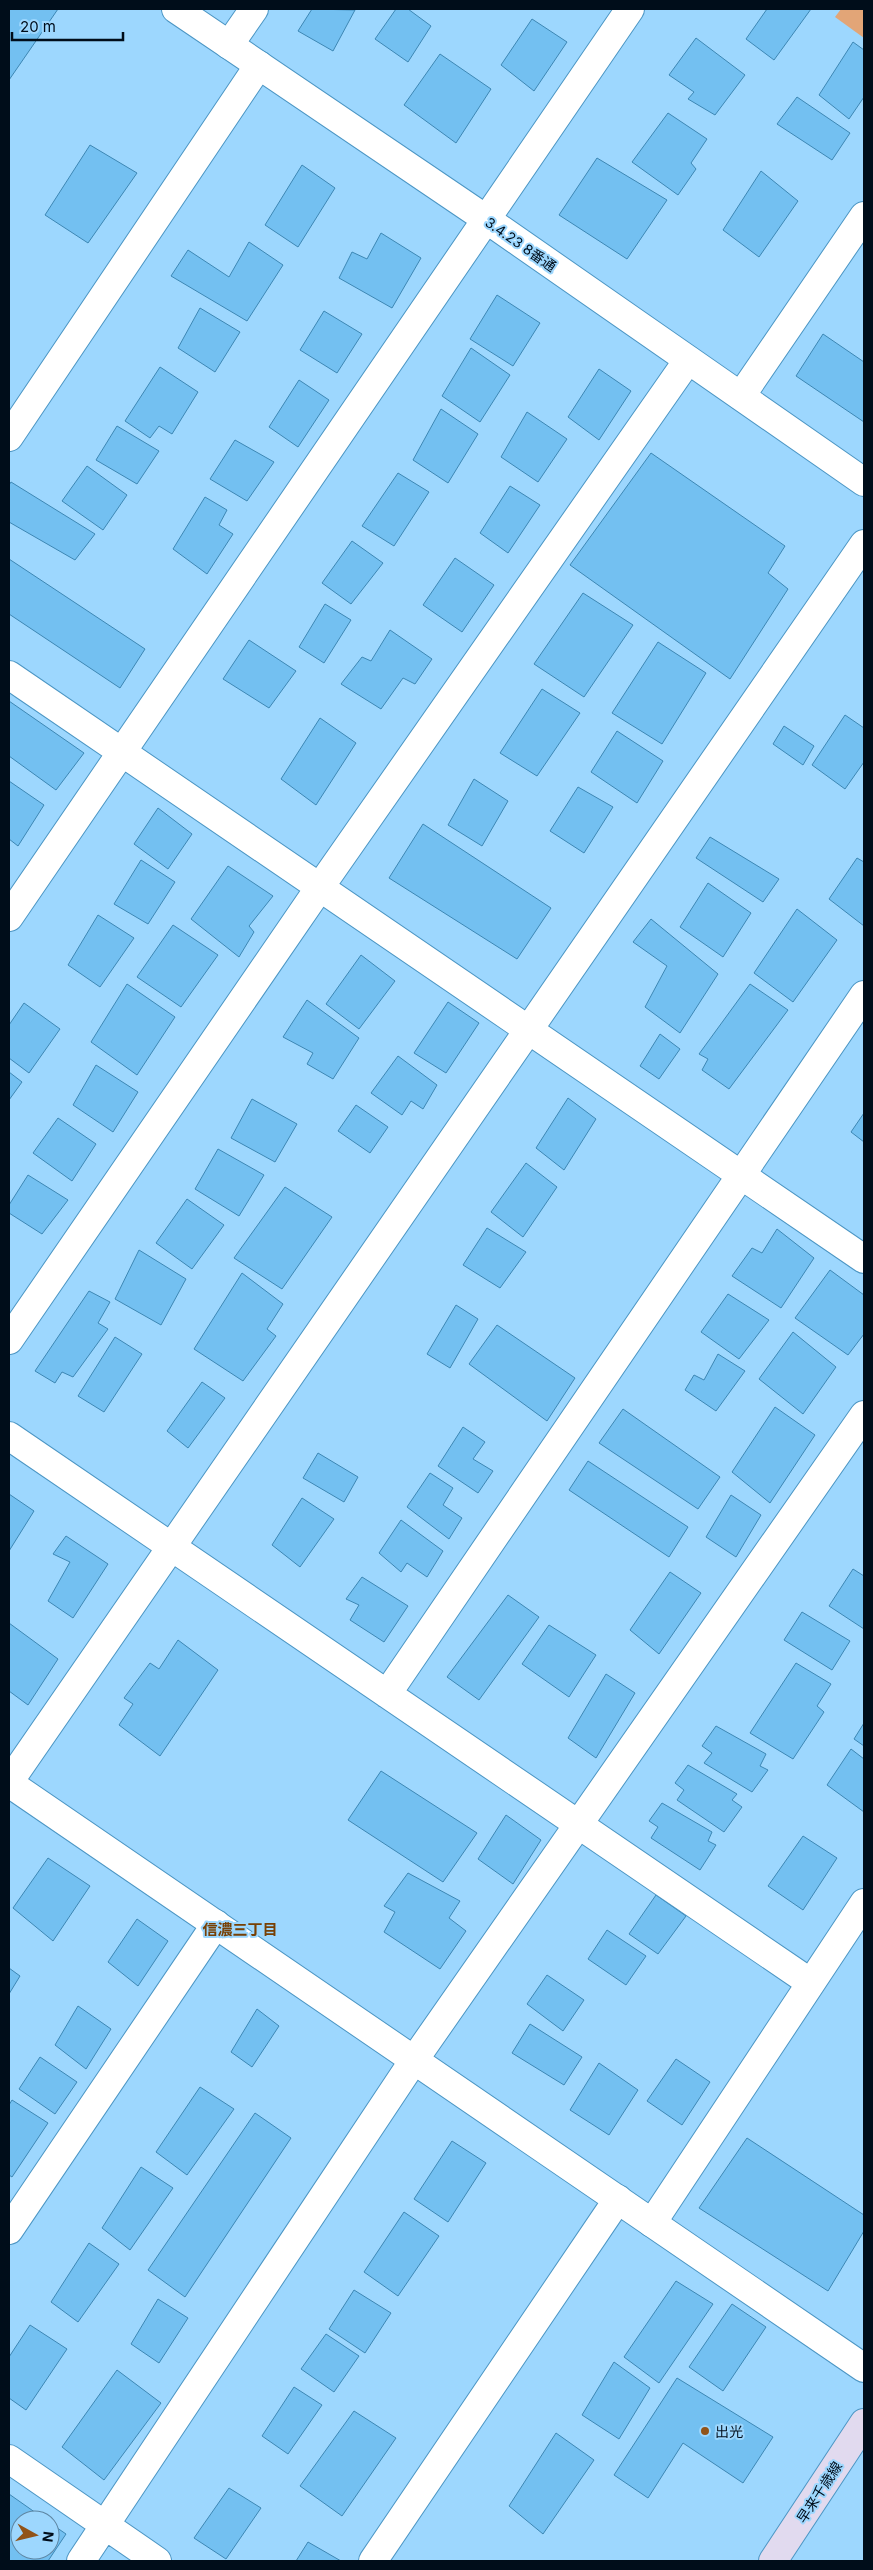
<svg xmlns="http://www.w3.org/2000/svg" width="873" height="2570" font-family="Inter,'Noto Sans JP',sans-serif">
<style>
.green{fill:#e2a577}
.building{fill:#73c0f1;stroke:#3d87b4}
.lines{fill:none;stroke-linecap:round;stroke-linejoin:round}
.minor-casing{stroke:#4c96c4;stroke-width:30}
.tertiary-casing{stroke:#4c96c4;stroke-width:30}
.secondary-casing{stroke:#4c96c4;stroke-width:30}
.minor{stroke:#fff;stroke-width:28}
.tertiary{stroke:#fff;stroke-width:28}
.secondary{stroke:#e1daef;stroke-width:28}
.poi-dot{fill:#915318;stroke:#9dd7fe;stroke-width:2}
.labels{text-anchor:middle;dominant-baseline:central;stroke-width:4;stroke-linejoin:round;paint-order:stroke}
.street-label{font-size:14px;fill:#000d1a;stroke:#9dd7fe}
.poi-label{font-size:14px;fill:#000d1a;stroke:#9dd7fe;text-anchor:start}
.neighbourhood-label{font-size:15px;font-weight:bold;fill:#774005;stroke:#9dd7fe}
</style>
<rect width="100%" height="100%" fill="#9dd7fe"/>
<!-- green -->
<path class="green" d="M 841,9 L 864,9 L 864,38 L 835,17 Z"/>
<!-- building -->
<path class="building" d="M 9,9 L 58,9 L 9,80 Z
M 312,9 L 355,10 L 333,51 L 298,31 Z
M 396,9 L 408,9 L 431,26 L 408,62 L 375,39 Z
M 767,9 L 811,9 L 774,60 L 746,39 Z
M 532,19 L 567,42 L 534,91 L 501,65 Z
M 696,38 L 745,75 L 715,115 L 688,99 L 694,92 L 669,75 Z
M 853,42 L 864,50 L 864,97 L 849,119 L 819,95 Z
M 440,54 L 491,89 L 456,143 L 404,105 Z
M 797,97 L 850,133 L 832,160 L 777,124 Z
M 668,113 L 707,139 L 691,163 L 696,169 L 678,195 L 632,162 Z
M 90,145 L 137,173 L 88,243 L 45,215 Z
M 597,158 L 667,200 L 627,259 L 559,215 Z
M 302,165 L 335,188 L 298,247 L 265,225 Z
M 761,171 L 798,201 L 759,257 L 723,230 Z
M 381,233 L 421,258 L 392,308 L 339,278 L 352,252 L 367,259 Z
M 249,242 L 283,265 L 247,321 L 171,276 L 188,250 L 229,277 Z
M 497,295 L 540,323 L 513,366 L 470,339 Z
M 200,308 L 240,332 L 215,372 L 178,348 Z
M 324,311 L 362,334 L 337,373 L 300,350 Z
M 823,334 L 864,362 L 864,422 L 796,376 Z
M 471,348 L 510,375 L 480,422 L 442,396 Z
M 160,367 L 198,392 L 172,434 L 159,426 L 150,438 L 125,421 Z
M 599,369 L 631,391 L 599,440 L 568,417 Z
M 299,380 L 329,400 L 298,447 L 269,427 Z
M 441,409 L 478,434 L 448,483 L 413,460 Z
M 527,412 L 567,439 L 538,482 L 501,457 Z
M 117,426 L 159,451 L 137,484 L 96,460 Z
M 235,440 L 274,462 L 247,501 L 210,479 Z
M 651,453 L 785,546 L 768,573 L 788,589 L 730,679 L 570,565 Z
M 87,466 L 127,495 L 103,530 L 62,501 Z
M 398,473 L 429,492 L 394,546 L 362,526 Z
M 11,482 L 95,534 L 75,560 L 9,522 L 9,485 Z
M 510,486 L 540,505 L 508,553 L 480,533 Z
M 205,497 L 227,510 L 219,525 L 233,534 L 207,574 L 173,549 Z
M 352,541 L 383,563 L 351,604 L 322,583 Z
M 455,558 L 494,585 L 462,632 L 423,605 Z
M 9,559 L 145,649 L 120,688 L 9,614 Z
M 583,593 L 633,625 L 584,697 L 534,664 Z
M 325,604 L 351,620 L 324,663 L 299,647 Z
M 390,630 L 432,659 L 415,684 L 403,678 L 381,709 L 341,684 L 362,657 L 371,661 Z
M 249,640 L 296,671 L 269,708 L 223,679 Z
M 658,642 L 706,673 L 662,744 L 612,713 Z
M 542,689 L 580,713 L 537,776 L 500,753 Z
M 9,701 L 84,753 L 56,790 L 9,756 Z
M 845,715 L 864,728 L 864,762 L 845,789 L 812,765 Z
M 320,718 L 356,743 L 316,805 L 281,779 Z
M 784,726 L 814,746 L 803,765 L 773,744 Z
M 617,731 L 663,761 L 637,803 L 591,772 Z
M 474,779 L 508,801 L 482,846 L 448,825 Z
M 9,781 L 44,805 L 18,846 L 9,839 Z
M 578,787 L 613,807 L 584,853 L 550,831 Z
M 158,808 L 192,834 L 168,869 L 134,844 Z
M 423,824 L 551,908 L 517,959 L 389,878 Z
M 710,837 L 779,879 L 763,902 L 696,858 Z
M 857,858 L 864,862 L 864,926 L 829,899 Z
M 141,860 L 175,882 L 148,924 L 114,904 Z
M 228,866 L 273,896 L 249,926 L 254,932 L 239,957 L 191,919 Z
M 708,883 L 751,913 L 723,957 L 680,927 Z
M 797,909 L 837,940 L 793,1002 L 754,973 Z
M 98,915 L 134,938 L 100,987 L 68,965 Z
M 651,919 L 718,974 L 680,1033 L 645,1007 L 667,966 L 633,942 Z
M 173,925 L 218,955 L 181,1007 L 137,977 Z
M 361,955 L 395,981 L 359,1029 L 326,1004 Z
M 127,984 L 175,1017 L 137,1075 L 91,1042 Z
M 750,984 L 788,1010 L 729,1089 L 702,1070 L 708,1059 L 699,1054 Z
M 307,1000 L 359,1038 L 333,1079 L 307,1064 L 313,1053 L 283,1037 Z
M 448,1002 L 479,1023 L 446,1073 L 414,1053 Z
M 24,1003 L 60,1029 L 29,1073 L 9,1058 L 9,1025 Z
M 660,1034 L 680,1049 L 659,1079 L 640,1066 Z
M 398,1056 L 437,1085 L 423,1109 L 411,1101 L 402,1115 L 371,1093 Z
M 96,1065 L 138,1092 L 113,1132 L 73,1105 Z
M 9,1072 L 22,1082 L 9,1100 Z
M 568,1098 L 596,1119 L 564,1170 L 536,1148 Z
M 252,1099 L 297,1124 L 275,1162 L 231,1138 Z
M 356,1105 L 388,1127 L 370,1153 L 338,1131 Z
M 864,1113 L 864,1142 L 851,1132 Z
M 58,1118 L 96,1144 L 72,1181 L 33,1153 Z
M 218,1149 L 264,1175 L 239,1216 L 195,1189 Z
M 526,1163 L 557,1187 L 523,1237 L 491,1212 Z
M 28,1175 L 68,1200 L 42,1234 L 9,1213 L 9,1205 Z
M 285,1187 L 332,1217 L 282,1289 L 234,1258 Z
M 187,1199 L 224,1225 L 192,1269 L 156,1243 Z
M 487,1228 L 526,1252 L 500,1288 L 463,1265 Z
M 777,1229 L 814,1258 L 781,1308 L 732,1276 L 752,1248 L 762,1253 Z
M 139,1250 L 186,1279 L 161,1325 L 115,1299 Z
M 830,1270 L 864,1295 L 864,1334 L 848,1355 L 795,1318 Z
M 242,1273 L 283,1304 L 267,1329 L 276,1336 L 243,1381 L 194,1349 Z
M 89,1291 L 110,1302 L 98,1323 L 108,1329 L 73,1377 L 62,1372 L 55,1383 L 35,1371 Z
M 728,1294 L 769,1320 L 739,1359 L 701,1332 Z
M 456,1305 L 478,1319 L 450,1368 L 427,1354 Z
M 497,1325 L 575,1378 L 547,1421 L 469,1364 Z
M 793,1332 L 836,1367 L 803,1414 L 759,1379 Z
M 115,1337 L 142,1354 L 104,1412 L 78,1396 Z
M 718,1354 L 745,1371 L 716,1411 L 685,1390 L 694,1375 L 704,1380 Z
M 202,1382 L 225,1398 L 188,1448 L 167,1431 Z
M 775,1407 L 815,1435 L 770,1503 L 732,1472 Z
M 623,1409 L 720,1477 L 698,1509 L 599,1443 Z
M 463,1427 L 485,1442 L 473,1459 L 493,1471 L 478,1493 L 438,1466 Z
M 318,1453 L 358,1477 L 344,1502 L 303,1478 Z
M 588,1461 L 688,1527 L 669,1557 L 569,1490 Z
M 430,1473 L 453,1488 L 443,1505 L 462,1518 L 449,1539 L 407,1507 Z
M 9,1494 L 34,1511 L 9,1551 Z
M 731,1495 L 761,1515 L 736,1557 L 706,1537 Z
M 302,1498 L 334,1519 L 300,1567 L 272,1545 Z
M 401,1520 L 443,1551 L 427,1577 L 407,1563 L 401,1572 L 379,1553 Z
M 66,1536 L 108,1564 L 73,1618 L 48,1601 L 70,1562 L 53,1554 Z
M 853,1569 L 864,1576 L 864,1629 L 829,1606 Z
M 670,1572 L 701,1593 L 659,1654 L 630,1630 Z
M 362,1577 L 408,1606 L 384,1642 L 350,1620 L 359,1605 L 346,1599 Z
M 508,1595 L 539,1617 L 479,1700 L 447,1677 Z
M 802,1612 L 850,1641 L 832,1670 L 784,1640 Z
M 9,1623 L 58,1659 L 28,1705 L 9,1691 Z
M 549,1625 L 596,1655 L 569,1697 L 522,1664 Z
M 178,1640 L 218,1670 L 160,1756 L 119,1725 L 133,1704 L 124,1698 L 150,1663 L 159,1669 Z
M 796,1663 L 831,1684 L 817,1706 L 824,1712 L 793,1759 L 750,1733 Z
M 606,1674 L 635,1693 L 596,1758 L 568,1738 Z
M 864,1723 L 864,1746 L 854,1739 Z
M 716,1726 L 766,1754 L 760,1766 L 768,1770 L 752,1792 L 704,1763 L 712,1753 L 702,1746 Z
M 851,1749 L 864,1759 L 864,1812 L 827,1785 Z
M 688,1765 L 737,1794 L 732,1800 L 742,1807 L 724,1832 L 677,1800 L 684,1790 L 675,1783 Z
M 381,1771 L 477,1833 L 443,1882 L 348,1820 Z
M 662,1803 L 712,1832 L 708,1841 L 716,1845 L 700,1870 L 651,1838 L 658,1827 L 649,1821 Z
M 506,1815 L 541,1840 L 513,1884 L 478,1859 Z
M 803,1836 L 837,1858 L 803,1910 L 768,1886 Z
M 48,1858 L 90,1886 L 53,1941 L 13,1908 Z
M 408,1873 L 460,1901 L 449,1918 L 466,1931 L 440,1969 L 384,1932 L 395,1912 L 384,1906 Z
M 656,1895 L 686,1916 L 658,1954 L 629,1934 Z
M 137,1919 L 168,1941 L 138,1986 L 108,1962 Z
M 607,1930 L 646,1956 L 626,1985 L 588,1959 Z
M 9,1968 L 20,1976 L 9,1994 Z
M 547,1975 L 584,2000 L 563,2031 L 527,2004 Z
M 78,2006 L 111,2029 L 86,2069 L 55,2045 Z
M 257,2009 L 279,2026 L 252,2067 L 231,2052 Z
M 530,2024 L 582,2057 L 564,2085 L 512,2053 Z
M 40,2057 L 77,2082 L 55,2114 L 19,2089 Z
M 676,2059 L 710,2082 L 682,2125 L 647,2101 Z
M 599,2063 L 638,2090 L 609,2135 L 570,2110 Z
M 200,2087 L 234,2109 L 187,2175 L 156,2152 Z
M 12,2100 L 48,2123 L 12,2177 L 9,2175 L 9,2105 Z
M 255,2113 L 291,2138 L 185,2297 L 148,2270 Z
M 747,2138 L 864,2215 L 864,2231 L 828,2291 L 699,2208 Z
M 452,2141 L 486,2163 L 448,2222 L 414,2199 Z
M 141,2167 L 173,2188 L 130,2250 L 102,2228 Z
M 404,2212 L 439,2236 L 398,2296 L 364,2272 Z
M 89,2243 L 119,2264 L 78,2322 L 51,2302 Z
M 676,2281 L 713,2304 L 659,2383 L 624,2357 Z
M 354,2290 L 391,2313 L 365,2353 L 329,2329 Z
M 158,2299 L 188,2318 L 159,2363 L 131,2344 Z
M 732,2304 L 766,2327 L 723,2391 L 689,2367 Z
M 30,2325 L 67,2349 L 26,2410 L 9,2398 L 9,2357 Z
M 326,2334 L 359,2356 L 334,2392 L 301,2369 Z
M 614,2362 L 650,2388 L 619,2439 L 582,2415 Z
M 117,2370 L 161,2403 L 104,2480 L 62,2447 Z
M 677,2378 L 773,2437 L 743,2483 L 683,2443 L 648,2498 L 614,2475 Z
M 294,2387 L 322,2405 L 288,2454 L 262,2436 Z
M 354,2411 L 396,2438 L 342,2516 L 300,2486 Z
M 556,2433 L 594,2460 L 543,2534 L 509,2506 Z
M 229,2488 L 261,2508 L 226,2559 L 194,2538 Z
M 9,2494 L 46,2520 L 20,2520 L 20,2550 L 50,2550 L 50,2523 L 66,2534 L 48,2561 L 9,2561 Z
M 308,2542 L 341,2561 L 296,2561 Z"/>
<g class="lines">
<!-- minor casing -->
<g class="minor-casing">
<path id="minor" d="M 229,45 L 254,9
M 741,396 L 864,216
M 9,437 L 259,65
M 9,675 L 864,1259
M 9,917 L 630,9
M 9,1340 L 320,887 L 688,360
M 9,1436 L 811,1983
M 387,1694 L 864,995
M 9,1782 L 864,544
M 652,2223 L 864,1903
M 9,2230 L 216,1924
M 9,2459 L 157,2561
M 81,2561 L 414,2060 L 864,1415
M 373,2561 L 618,2199"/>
</g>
<!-- tertiary casing -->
<g class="tertiary-casing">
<path id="tertiary" d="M 176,9 L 486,219 L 864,482
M 9,1783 L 864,2368"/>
</g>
<!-- secondary casing -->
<g class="secondary-casing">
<path id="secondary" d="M 773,2561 L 864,2423"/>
</g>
<!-- minor -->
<use href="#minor" class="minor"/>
<!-- tertiary -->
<use href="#tertiary" class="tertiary"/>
<!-- secondary -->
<use href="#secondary" class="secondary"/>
</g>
<!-- markers -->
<circle class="poi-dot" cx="705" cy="2431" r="5"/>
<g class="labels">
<!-- street labels -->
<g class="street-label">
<text transform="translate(521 244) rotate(35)">3.4.23 8番通</text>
<text transform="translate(819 2492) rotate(-57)">早来千歳線</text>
</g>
<!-- poi labels -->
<g class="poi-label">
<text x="715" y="2431">出光</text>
</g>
<!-- neighbourhood labels -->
<g class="neighbourhood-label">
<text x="240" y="1929">信濃三丁目</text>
</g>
</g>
<!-- border -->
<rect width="873" height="2570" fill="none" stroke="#000d1a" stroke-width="20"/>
<!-- north arrow -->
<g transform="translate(35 2535) rotate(98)"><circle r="24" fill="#9dd7fe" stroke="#5e86a3"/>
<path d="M0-4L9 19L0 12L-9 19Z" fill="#915318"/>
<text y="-8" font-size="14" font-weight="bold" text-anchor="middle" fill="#000d1a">N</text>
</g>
<!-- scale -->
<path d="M12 32v8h111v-8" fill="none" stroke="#000d1a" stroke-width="2.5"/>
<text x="20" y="32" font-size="15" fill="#000d1a" stroke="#9dd7fe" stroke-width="4" paint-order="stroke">20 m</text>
</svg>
